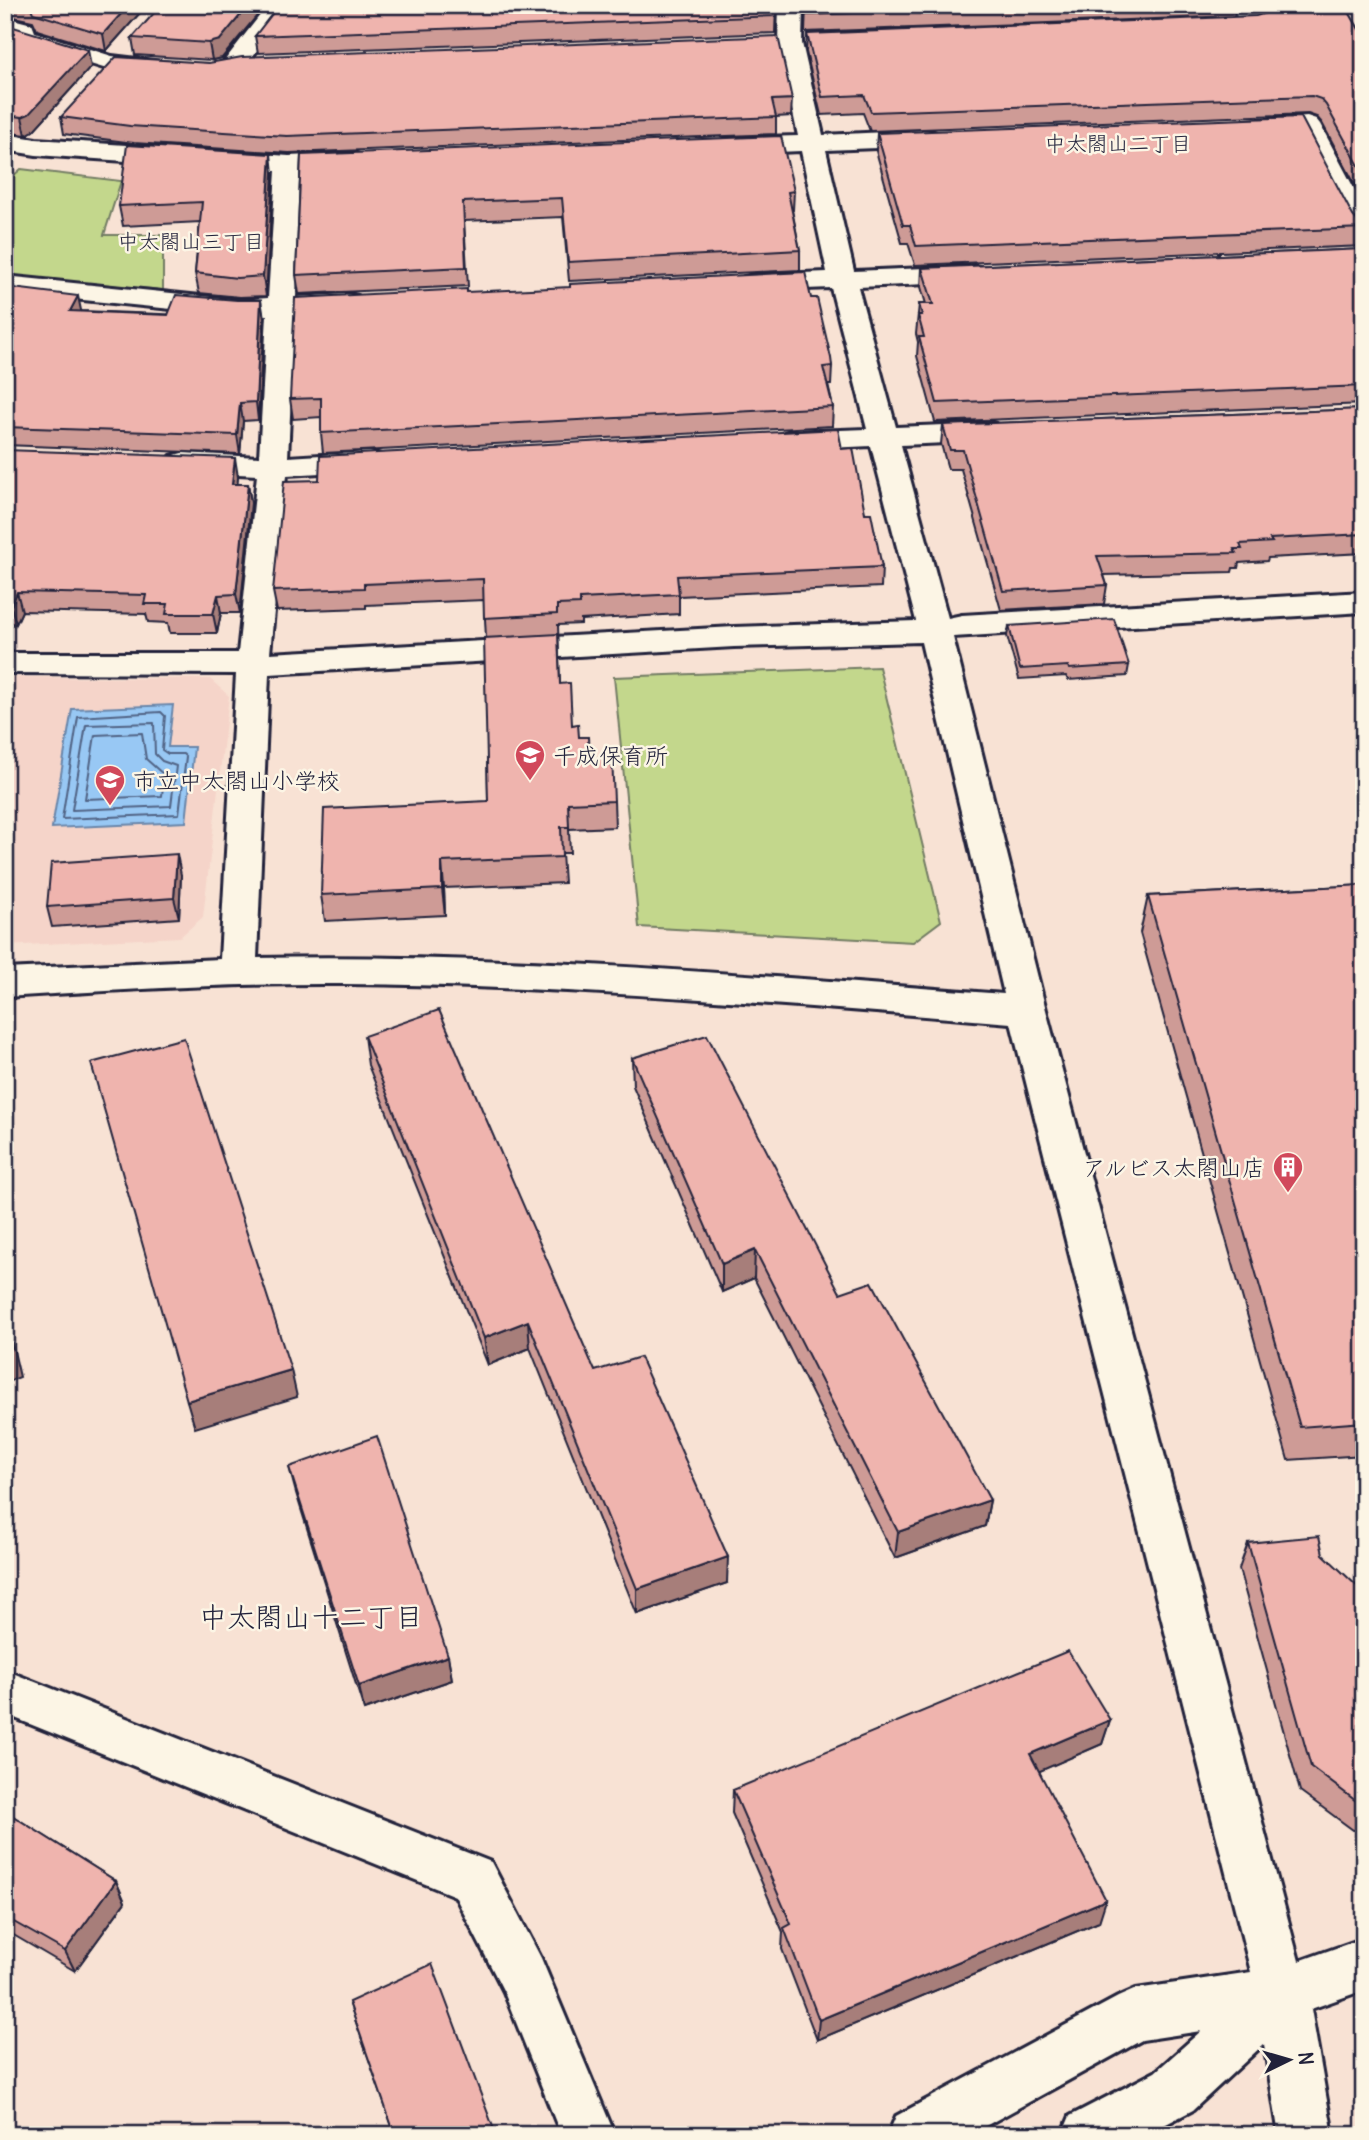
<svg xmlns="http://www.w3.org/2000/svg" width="1369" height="2140" font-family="Delius,'Klee One',sans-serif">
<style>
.built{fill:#f5d4c9}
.green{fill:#c3d78c;stroke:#727c64;stroke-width:2}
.water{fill:#98c8f4;stroke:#6986aa;stroke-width:2}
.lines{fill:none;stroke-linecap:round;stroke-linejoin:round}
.shore{stroke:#516485;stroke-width:2}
.minor-casing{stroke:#22223b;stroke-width:6}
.minor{fill:#fcf5e5;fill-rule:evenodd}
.wall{fill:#ce9b96;stroke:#22223b;stroke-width:2}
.shaded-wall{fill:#a77e7a;stroke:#22223b;stroke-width:2}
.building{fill:#efb4ae;stroke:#22223b;stroke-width:2}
.labels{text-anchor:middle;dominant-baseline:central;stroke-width:5;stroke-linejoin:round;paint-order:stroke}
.far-neighbourhood-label{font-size:21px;fill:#22223b;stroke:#fcf5e5}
.poi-label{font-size:23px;fill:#22223b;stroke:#fcf5e5;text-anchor:start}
.near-neighbourhood-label{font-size:28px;fill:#22223b;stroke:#fcf5e5}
</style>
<rect width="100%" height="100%" fill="#f8e2d4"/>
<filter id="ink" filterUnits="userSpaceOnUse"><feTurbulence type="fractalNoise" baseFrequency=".0143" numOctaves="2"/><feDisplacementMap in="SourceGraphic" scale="14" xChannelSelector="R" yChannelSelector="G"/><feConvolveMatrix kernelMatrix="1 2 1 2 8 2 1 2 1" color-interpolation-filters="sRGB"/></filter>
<g filter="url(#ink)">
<!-- built -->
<path class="built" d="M 5,677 L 210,679 L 229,696 L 203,917 L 180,937 L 5,946 Z"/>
<!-- green -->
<path class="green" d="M 21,169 L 121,181 L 104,235 L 163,235 L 163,290 L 5,276 L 5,183 Z
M 879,667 L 941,921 L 913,942 L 639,927 L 614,677 Z"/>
<!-- water -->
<path class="water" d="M 173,705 L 168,747 L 194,747 L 186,822 L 52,828 L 72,709 Z"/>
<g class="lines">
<!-- shore -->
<path class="shore" d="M 161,712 L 165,716 L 162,750 L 168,754 L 183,754 L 186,757 L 179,814 L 62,819 L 78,717 Z
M 154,723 L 155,754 L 162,761 L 176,766 L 171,806 L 72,810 L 86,725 Z
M 142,733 L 146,759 L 164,775 L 162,796 L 85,799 L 95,735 Z"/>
<!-- minor casing -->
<g class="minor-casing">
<path id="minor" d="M 268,5 L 292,5 L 242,70 L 233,72 L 224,70 L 221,65 Z
M 779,5 L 803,5 L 802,43 L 823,135 L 928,130 L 937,133 L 941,138 L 937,143 L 928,146 L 826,150 L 854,271 L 974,266 L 984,268 L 988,274 L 984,280 L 974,282 L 858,287 L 896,427 L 993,423 L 1003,426 L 1008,432 L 1003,438 L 993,441 L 901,445 L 948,618 L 962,615 L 1364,592 L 1364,612 L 953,637 L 1046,1010 L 1299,1961 L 1364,1938 L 1364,1990 L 1311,2009 L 1333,2135 L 1279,2135 L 1264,2044 L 1193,2110 L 1145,2135 L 1062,2135 L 1070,2116 L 1155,2072 L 1201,2031 L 1142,2040 L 969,2135 L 888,2135 L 896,2116 L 1118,1997 L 1136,1989 L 1251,1972 L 1011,1023 C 789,1005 567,986 344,984 C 231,983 118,990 5,997 L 5,969 L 220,959 L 236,674 L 5,673 L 5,653 L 238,653 L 257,475 L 182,471 L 171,468 L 167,462 L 171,456 L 182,453 L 259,457 L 267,315 L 240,316 L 5,292 L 5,276 L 240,300 L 268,298 L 276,171 L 36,155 L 5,150 L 5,134 L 36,139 L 289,156 L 354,153 L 363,156 L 367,161 L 363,166 L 301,171 L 296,297 L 348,294 L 358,296 L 362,302 L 358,308 L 295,313 L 288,457 L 370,452 L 381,455 L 385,461 L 381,467 L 370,470 L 287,475 L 270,653 L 734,627 L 916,621 L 871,446 L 787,450 L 777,447 L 772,441 L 777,435 L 787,432 L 867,429 L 831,288 L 754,291 L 744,289 L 740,283 L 744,277 L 754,275 L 827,272 L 801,151 L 729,154 L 720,151 L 716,146 L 720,141 L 729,138 L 798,136 L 778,43 ZM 921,642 L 1004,994 C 756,976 507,953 257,958 L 269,674 L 734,647 Z
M 1231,5 L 1255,5 L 1265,24 L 1261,29 L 1211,33 L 1203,31 L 1199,26 L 1203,21 L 1238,18 Z
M 5,17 L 32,24 L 35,32 L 112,56 L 171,63 L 174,68 L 171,73 L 162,75 L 110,70 L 15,41 L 12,33 L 5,31 Z
M 1307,116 L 1316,119 L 1320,124 L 1364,207 L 1364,241 L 1355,239 L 1351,233 L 1299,132 L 1254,134 L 1245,131 L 1241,126 L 1245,121 Z
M 5,1670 L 491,1862 L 541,1958 L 615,2135 L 561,2135 L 504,1992 L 455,1896 L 5,1714 Z"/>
</g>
<!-- minor -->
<use href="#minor" class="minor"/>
</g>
<!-- wall -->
<path class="wall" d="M 5,5 L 147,5 L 106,51 L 37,30 L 33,21 L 5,15 Z
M 266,5 L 222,58 L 212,60 L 135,55 L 132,38 Z
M 776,5 L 775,33 L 258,53 L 255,36 Z
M 806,5 L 1236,5 L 1234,16 L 805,32 Z
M 1257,5 L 1345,5 L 1364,38 L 1364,201 L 1322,123 L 1317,117 L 1308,114 L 870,131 L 863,113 L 821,115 L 806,52 L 807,34 L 1256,16 L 1262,14 Z
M 5,18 L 10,26 L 91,67 L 33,131 L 26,135 L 5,132 Z
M 792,99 L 791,116 L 776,117 L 776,134 L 289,153 L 134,143 L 64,134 L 61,117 Z
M 877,133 L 1353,216 L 1359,223 L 1364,224 L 1364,246 L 915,265 L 908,243 L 902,243 L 876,151 Z
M 301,155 L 794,191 L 793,210 L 792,210 L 800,250 L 800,270 L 569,281 L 563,217 L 464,221 L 468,286 L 299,294 L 296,275 Z
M 273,173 L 266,296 L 240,297 L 199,293 L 195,273 L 200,222 L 123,226 L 119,206 Z
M 1364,249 L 1364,404 L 935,422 L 917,356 L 918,342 L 916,334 L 919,304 L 926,304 L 921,287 L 922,268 Z
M 5,287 L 82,311 L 264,318 L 258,420 L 243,421 L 240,454 L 5,445 Z
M 467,292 L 811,298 L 832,366 L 831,385 L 828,385 L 833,407 L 832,426 L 323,453 L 321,433 L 321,417 L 293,419 L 290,399 Z
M 1364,409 L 1364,553 L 1268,558 L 1267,561 L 1239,563 L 1238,568 L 1233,568 L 1232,572 L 1104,575 L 1107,585 L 1104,604 L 1001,610 L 961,469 L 948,469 L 941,444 L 943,425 Z
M 842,449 L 865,513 L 882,567 L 881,587 L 679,596 L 679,614 L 581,620 L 581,624 L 558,625 L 560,684 L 572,725 L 589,759 L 614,801 L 615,827 L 569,829 L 570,853 L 562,853 L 564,883 L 444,888 L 445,915 L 325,921 L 321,895 L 488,801 L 486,638 L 484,600 L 366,605 L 366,608 L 277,611 L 273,591 L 319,480 Z
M 5,450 L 238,477 L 237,484 L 248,484 L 251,503 L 240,613 L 221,613 L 217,633 L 170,633 L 168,623 L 148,622 L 146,614 L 22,611 L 16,624 L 5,624 Z
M 1009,626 L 1129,665 L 1127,676 L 1068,680 L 1066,676 L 1019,679 L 1007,636 Z
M 181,875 L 179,918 L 52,927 L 47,907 Z
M 1364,885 L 1364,1455 L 1288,1460 L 1140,933 L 1148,896 Z
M 364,1036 L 595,1371 L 727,1583 L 637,1614 L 530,1348 L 488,1365 L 368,1065 Z
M 632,1058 L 840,1293 L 990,1500 L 985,1526 L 895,1558 L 754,1278 L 722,1292 L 633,1086 Z
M 289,1467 L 448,1656 L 452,1680 L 364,1710 L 296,1493 Z
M 1248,1543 L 1364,1595 L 1364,1829 L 1353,1830 L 1300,1791 L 1239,1569 Z
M 1110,1720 L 1102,1744 L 1039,1771 L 1099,1922 L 817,2040 L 782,1949 L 783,1932 L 732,1813 L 733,1790 Z
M 5,1811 L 116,1881 L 125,1902 L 75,1971 L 5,1930 Z
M 349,2002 L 496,2135 L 395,2135 Z"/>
<!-- shaded-wall -->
<path class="shaded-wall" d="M 129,5 L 147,5 L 106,51 L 103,34 Z
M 249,5 L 266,5 L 222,58 L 212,60 L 209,43 Z
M 88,50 L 91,67 L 33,131 L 26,135 L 22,117 Z
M 271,154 L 273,173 L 266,296 L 263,276 Z
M 78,296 L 82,315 L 70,311 Z
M 261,300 L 264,318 L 258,420 L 256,402 Z
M 240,403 L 243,421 L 240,454 L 237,435 Z
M 235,458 L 238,477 L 236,503 L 232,484 Z
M 248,484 L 251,503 L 240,613 L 236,594 Z
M 17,592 L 22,611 L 16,624 L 11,606 Z
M 218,595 L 221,613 L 217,633 L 213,614 Z
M 177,854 L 181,875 L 179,918 L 174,898 Z
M 442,862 L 444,888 L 445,915 L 442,889 Z
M 755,1250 L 754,1278 L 722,1292 L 722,1264 Z
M 5,1313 L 20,1377 L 5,1383 Z
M 528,1321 L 530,1348 L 488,1365 L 484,1338 Z
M 291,1370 L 297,1397 L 195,1428 L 187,1401 Z
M 990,1500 L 985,1526 L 895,1558 L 898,1532 Z
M 728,1557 L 727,1583 L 637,1614 L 637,1589 Z
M 448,1656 L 452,1680 L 364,1710 L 359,1686 Z
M 1110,1720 L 1102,1744 L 1024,1778 L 1030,1754 Z
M 116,1881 L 125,1902 L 75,1971 L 65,1951 Z
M 1106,1900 L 1099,1922 L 817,2040 L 819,2020 Z"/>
<!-- building -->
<path class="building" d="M 30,5 L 129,5 L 103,34 L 33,13 Z
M 161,5 L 249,5 L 220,40 L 209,43 L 132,38 Z
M 279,5 L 776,5 L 776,16 L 255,36 Z
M 806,5 L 1050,5 L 805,15 Z
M 1271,5 L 1345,5 L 1364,38 L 1364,175 L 1326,105 L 1321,99 L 1312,96 L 871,112 L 864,95 L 822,97 L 807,34 L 1256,16 L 1266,13 Z
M 5,18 L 10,26 L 88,50 L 29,114 L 22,117 L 5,115 Z
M 778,36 L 792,99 L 772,100 L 776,117 L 287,136 L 130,126 L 61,117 L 116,57 L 209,63 L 242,57 Z
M 1301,117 L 1353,216 L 1359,223 L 1364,224 L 1364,228 L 916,246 L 910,225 L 903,225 L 877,133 Z
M 781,136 L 794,191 L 788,192 L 800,250 L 568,262 L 562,198 L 463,202 L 466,267 L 296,275 L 301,155 Z
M 127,145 L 271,154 L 263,276 L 237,278 L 195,273 L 202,202 L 119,206 Z
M 1364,249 L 1364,386 L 937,403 L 919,337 L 924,337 L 918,315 L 922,315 L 919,304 L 933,304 L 922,268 Z
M 805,272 L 811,298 L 817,298 L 831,358 L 832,366 L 823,367 L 833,407 L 321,433 L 321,398 L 290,399 L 295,298 L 467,289 L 467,292 L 570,287 L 570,284 Z
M 5,287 L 78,296 L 70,311 L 168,315 L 176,295 L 237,300 L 261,300 L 256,402 L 240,403 L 237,435 L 5,427 Z
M 1364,409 L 1364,534 L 1270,539 L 1272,542 L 1240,544 L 1242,549 L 1234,549 L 1236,553 L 1097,556 L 1107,585 L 1003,591 L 963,450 L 950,450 L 943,425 Z
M 838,429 L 842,449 L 853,448 L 865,513 L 871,513 L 882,567 L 677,576 L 679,594 L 580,599 L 580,604 L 557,605 L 557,614 L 484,618 L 483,579 L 364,584 L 364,588 L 273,591 L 284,481 L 319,480 L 320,456 Z
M 5,450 L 235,458 L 232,484 L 248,484 L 236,594 L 218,595 L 213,614 L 166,614 L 168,604 L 144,604 L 146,595 L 17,592 L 11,606 L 5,605 Z
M 1114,619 L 1129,665 L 1069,669 L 1068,666 L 1020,669 L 1009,626 Z
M 558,634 L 560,684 L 570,683 L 572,725 L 578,724 L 579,737 L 588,737 L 589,759 L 612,757 L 614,801 L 568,803 L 569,827 L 561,827 L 562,857 L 442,862 L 442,889 L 321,895 L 324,809 L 488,801 L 484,638 Z
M 177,854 L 174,898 L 47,907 L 51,863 Z
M 1364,885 L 1364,1422 L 1300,1427 L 1148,896 Z
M 439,1010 L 595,1371 L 640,1357 L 728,1557 L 637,1589 L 528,1321 L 484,1338 L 364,1036 Z
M 707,1035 L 840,1293 L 872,1282 L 990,1500 L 898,1532 L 755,1250 L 722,1264 L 632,1058 Z
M 184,1038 L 291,1370 L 187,1401 L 91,1063 Z
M 5,1329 L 10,1350 L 5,1352 Z
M 377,1436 L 448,1656 L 359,1686 L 289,1467 Z
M 1319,1536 L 1323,1554 L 1359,1588 L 1364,1595 L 1364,1807 L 1311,1767 L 1248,1543 Z
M 1068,1651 L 1110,1720 L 1030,1754 L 1106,1900 L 819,2020 L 784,1928 L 791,1924 L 733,1790 Z
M 5,1811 L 116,1881 L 65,1951 L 5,1917 Z
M 432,1964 L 496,2135 L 395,2135 L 349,2002 Z"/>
</g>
<!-- icons -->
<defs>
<g id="school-pin" transform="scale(1.575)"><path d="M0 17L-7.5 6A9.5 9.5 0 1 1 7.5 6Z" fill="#d1495b" stroke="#fcf5e5"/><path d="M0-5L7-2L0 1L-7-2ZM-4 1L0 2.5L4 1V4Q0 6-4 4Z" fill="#fff"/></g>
<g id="building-pin" transform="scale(1.575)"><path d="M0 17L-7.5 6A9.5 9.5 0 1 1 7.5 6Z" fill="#d1495b" stroke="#fcf5e5"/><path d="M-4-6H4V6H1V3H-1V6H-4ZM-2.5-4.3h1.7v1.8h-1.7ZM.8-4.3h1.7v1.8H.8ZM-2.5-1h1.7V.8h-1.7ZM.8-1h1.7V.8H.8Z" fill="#fff"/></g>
</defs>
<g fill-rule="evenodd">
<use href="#school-pin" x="530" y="755"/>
<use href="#school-pin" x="110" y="780"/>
<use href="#building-pin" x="1288" y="1167"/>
</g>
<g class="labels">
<!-- far-neighbourhood labels -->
<g class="far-neighbourhood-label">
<text x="1118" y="143">中太閤山二丁目</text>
<text x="191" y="241">中太閤山三丁目</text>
</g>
<!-- poi labels -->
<g class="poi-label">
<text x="553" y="755">千成保育所</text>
<text x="133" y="780">市立中太閤山小学校</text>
<text x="1265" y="1167" text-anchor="end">アルビス太閤山店</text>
</g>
<!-- near-neighbourhood labels -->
<g class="near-neighbourhood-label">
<text x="311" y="1617">中太閤山十二丁目</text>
</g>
</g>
<!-- margin -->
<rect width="1369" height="2140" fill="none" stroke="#fcf5e5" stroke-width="28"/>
<rect x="14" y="14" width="1341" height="2112" fill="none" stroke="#22223b" stroke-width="2.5" filter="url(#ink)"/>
<!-- north arrow -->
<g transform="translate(1289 2060) rotate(85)" stroke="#fcf5e5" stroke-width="5" paint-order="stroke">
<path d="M0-5L12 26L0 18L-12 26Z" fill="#22223b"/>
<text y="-10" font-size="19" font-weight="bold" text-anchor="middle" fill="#22223b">N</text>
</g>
</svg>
